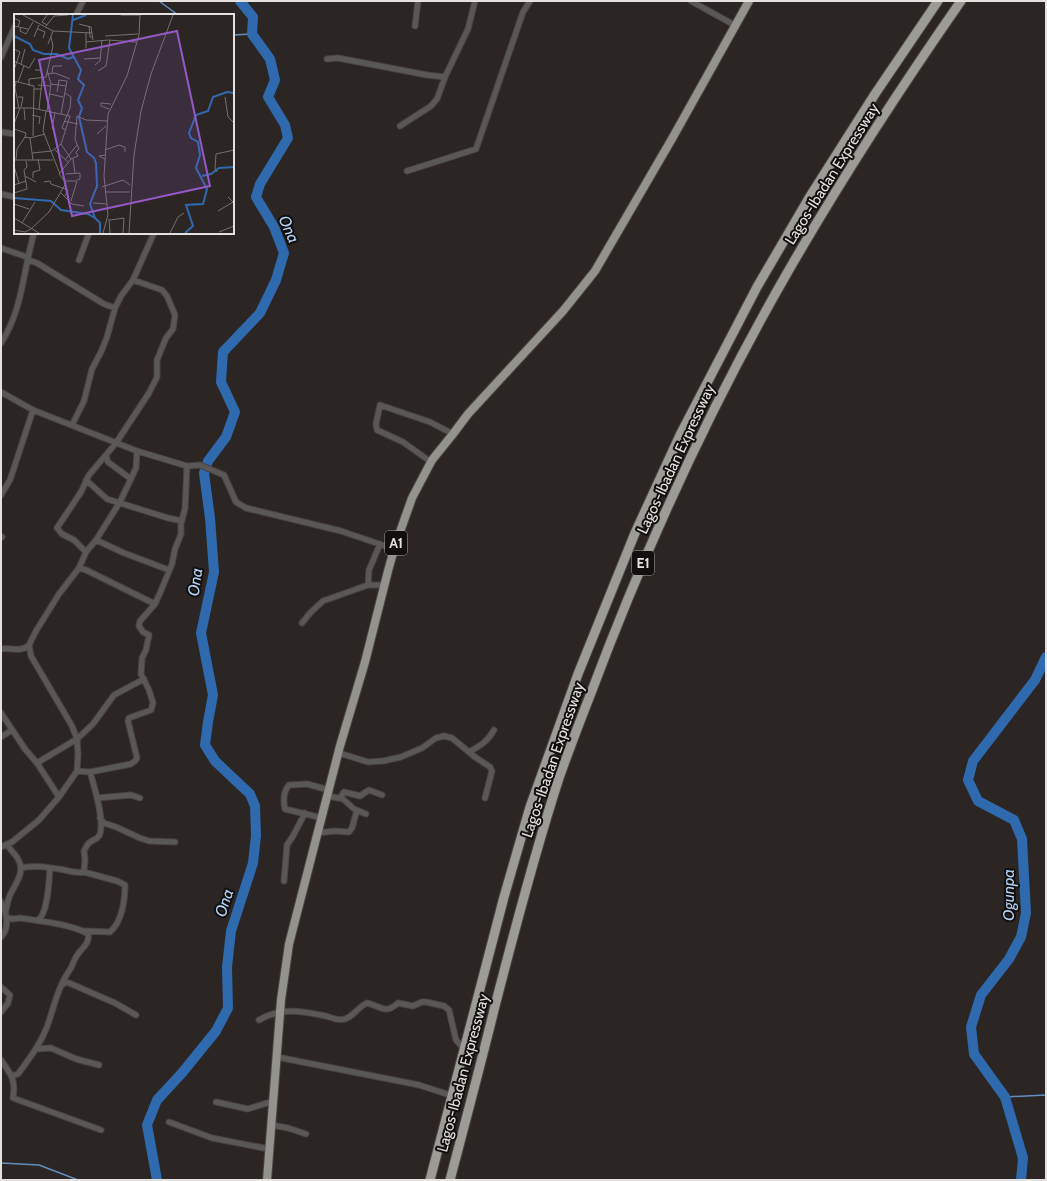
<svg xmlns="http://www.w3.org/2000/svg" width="1047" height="1181" font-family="Cabin,sans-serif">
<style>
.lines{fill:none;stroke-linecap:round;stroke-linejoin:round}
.stream{stroke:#658dbd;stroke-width:1.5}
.river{stroke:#2f69ae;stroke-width:10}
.minor-casing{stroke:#494442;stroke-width:7}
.trunk-casing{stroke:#494442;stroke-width:10}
.motorway-casing{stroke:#494442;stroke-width:11}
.minor{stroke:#595856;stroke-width:5}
.trunk{stroke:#94928d;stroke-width:8}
.motorway{stroke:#9d9b96;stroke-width:9}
.labels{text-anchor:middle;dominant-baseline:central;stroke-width:4;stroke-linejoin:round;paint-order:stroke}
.shield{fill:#12100f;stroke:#a5a2a1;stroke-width:1}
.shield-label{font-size:14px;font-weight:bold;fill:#e4e1df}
.street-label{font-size:15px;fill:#e4e1df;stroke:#12100f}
.water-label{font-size:16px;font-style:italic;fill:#b5d3f9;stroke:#12100f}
.inset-river{fill:none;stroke:#2f69ae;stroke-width:2}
.inset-road{fill:none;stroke:#75716f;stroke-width:1}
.view{fill:#9559c7;fill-opacity:0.15;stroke:#9559c7;stroke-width:2}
.inset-edge{fill:none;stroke:#e4e1df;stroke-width:2}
</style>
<rect width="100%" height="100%" fill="#2b2624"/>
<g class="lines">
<!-- stream -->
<path class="stream" d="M 159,1 L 178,15
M 233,35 L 252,34
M 1005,1097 L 1046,1095
M 1,1163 L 39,1165 L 78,1180"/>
<!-- river -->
<path class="river" d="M 157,1180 L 147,1125 L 157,1100 L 182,1073 L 216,1031 L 228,1008 L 227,967 L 231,931 L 253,863 L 256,836 L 255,806 L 250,794 L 215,761 L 205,745 L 208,722 L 213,695 L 201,633 L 214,572 L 210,518 L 204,473 L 208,461 L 226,437 L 235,412 L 221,382 L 223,352 L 260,313 L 276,280 L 284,253 L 274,227 L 256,197 L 260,184 L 288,138 L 285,125 L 268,97 L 275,80 L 270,59 L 252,34 L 253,17 L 240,1
M 1021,1180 L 1023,1158 L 1005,1097 L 974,1054 L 971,1027 L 981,995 L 1009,959 L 1021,937 L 1026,913 L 1022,839 L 1014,820 L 978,801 L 968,780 L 973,761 L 1035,680 L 1046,657"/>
<!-- minor casing -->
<g class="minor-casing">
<path id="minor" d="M 691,1 L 736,26
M 76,15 L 83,1
M 415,26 L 418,1
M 1,57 L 15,26
M 327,59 L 338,58 L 427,75 L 445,77
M 400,126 L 431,106 L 437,99 L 445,77 L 468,29 L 475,1
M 1,132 L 15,134
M 407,171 L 476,149 L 523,12 L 530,1
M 1,194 L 15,197
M 1,248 L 27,257
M 79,260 L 89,233
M 27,262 L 31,261 L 37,263 L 104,304 L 115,308
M 1,343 C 23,309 23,271 34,233
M 1,392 L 33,410 L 137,451 L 136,468 L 120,502 L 96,540 L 86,552 L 79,568 L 59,594 L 36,631 L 29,645 L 31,656 L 72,726 L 77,739 L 78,754 L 77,771 L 59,797 L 39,820 L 12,842 L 1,847
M 72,425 L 84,401 L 92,369 L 101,352 L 107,337 L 115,308 L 121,296 L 133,280 L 154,233
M 137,451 L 187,466
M 106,456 L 108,462 L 131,479
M 431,462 L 403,442 L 377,430 L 376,424 L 380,405 L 430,422 L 453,434
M 86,480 L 107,499 L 168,518 L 182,521
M 1,495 L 10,480 L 33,410
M 1,536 L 2,537
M 96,540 L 124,553 L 169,570
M 86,552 L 74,540 L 62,534 L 57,528 L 81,492 L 89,475 L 116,443 L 149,393 L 157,377 L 157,360 L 166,338 L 173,329 L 175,315 L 167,296 L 162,290 L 133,280
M 79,568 L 86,570 L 155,604
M 368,585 L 369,570 L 380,544
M 302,623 L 310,613 L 323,601 L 368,585 L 384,585
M 1,649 C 11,647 21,653 29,645
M 1,713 L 25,749 L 37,763 L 59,797
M 1,737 L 12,730
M 469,752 C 480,746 488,741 494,730
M 339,753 L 368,762 L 383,761 L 401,757 L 422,748 L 436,738 L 444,736 L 452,738 L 475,757 L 490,767 L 492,771 L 485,798
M 37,763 L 77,739 L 93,724 L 114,695 L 144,679
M 77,771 L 90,772 L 131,764 L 135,761 L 137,758 L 128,721 L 129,718 L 151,710 L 153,703 L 149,690 L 141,674 L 142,658 L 146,650 L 149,635 L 143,632 L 139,626 L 140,621 L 155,604 L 160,593 L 172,564 L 175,549 L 181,534 L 181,523 L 185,509 L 187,466 L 200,465 L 224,475 L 236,502 L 246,508 L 341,531 L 394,549
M 328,796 L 343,799 L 354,809 L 366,814
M 97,798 L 131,795 L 140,798
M 340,798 L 344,792 L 360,796 L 369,790 L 382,795
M 100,818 L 104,823 L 116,827 L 140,838 L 149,841 L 175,842
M 322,818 L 285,809 C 283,800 283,792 289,785 L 307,784 L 329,790
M 318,833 L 334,831 L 349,832 L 352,828 L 357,810
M 21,868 C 33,865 46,867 59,869 C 67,870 75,874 84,872 L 117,881 L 125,885 C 125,900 122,922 110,932 L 84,931
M 84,872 L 85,859 L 84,851 C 85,849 87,845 89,843 C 92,840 96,840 99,836 C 106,824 94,786 90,772
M 284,881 L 287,845 L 293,836 L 305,813
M 1,902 C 7,913 10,928 1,937
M 6,910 C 7,905 8,900 10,895 C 15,884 26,872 18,859 C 15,853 11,852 7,844
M 7,918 L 13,919 L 20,918 C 39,921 72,924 88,934 C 90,943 83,947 78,954 C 75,958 73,963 71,968 C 58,986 54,1007 47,1027 C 40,1045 29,1059 18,1074 L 15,1075 L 11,1075
M 38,920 C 48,914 49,880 50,868
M 62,985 L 66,982 L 69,983 L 115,1003 L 136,1015
M 1,987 L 10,995 L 8,1003 L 1,1012
M 259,1020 C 281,1007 302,1011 326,1016 C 332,1018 339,1021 345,1019 C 353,1017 359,1006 367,1003 C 381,1006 385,1015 398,1003 L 413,1006 L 422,1002 L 426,1002 L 444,1006 L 449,1010 L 456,1040 L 464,1049
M 36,1049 L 51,1048 L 76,1059 L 99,1065
M 277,1057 L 419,1085 L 453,1096
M 1,1060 C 11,1074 16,1080 13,1098 L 101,1130
M 216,1102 L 248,1109 L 273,1101
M 169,1122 L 212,1138 L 269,1149
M 271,1125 L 288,1128 L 306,1134"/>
</g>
<!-- trunk casing -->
<g class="trunk-casing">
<path id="trunk" d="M 267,1180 L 281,1000 L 289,944 L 340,746 L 365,662 L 388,571 L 395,546 L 412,498 L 432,460 L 453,434 L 468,414 L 563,311 L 595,271 L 673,137 L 749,1"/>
</g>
<!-- motorway casing -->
<g class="motorway-casing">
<path id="motorway" d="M 430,1180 L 504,897 L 530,807 L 578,674 L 635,533 L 681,433 L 757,287 L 809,198 L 875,94 L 938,1
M 450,1180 C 465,1123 480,1067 494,1010 C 514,932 534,855 559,778 C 569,750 580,721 591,693 C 645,549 709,409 786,275 C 840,181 899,90 961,1"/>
</g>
<!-- minor -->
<use href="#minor" class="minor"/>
<!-- trunk -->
<use href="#trunk" class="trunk"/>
<!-- motorway -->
<use href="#motorway" class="motorway"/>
</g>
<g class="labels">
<!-- shield labels -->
<g class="shield">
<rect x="385" y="531" width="22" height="24" rx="3"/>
<rect x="632" y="551" width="22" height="24" rx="3"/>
</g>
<g class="shield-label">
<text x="396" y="543">A1</text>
<text x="643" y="563">E1</text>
</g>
<!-- street labels -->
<g class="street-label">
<text transform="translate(832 174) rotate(-58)">Lagos-Ibadan Expressway</text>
<text transform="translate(676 459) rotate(-65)">Lagos-Ibadan Expressway</text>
<text transform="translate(553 760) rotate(-71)">Lagos-Ibadan Expressway</text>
<text transform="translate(463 1073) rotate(-75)">Lagos-Ibadan Expressway</text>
</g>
<!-- water labels -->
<g class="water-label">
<text transform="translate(289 229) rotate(66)">Ona</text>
<text transform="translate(195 582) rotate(-82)">Ona</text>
<text transform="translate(1008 895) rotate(-90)">Ogunpa</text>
<text transform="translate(224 903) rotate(-72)">Ona</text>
</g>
</g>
<!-- overview -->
<g transform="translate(14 14)">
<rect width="220" height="220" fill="#2b2624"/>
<path class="inset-river" d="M 59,1 L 55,34 L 67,56 L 64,65 L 70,71 L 64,86 L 68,94 L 65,103 L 73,138 L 80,144 L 82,149 L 83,172 L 76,190 L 81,204 L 86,209 L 86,219M 59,6 L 72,1M 0,22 L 16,30 L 19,36 L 30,40 L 43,40 L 54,45 L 59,43M 188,162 L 197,160 L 205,154 L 220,153M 0,184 L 37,187 L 47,196 L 74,200 L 81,204M 171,219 L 179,212 L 172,191 L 189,190 L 193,175 L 182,154 L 186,141 L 184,128 L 177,124 L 175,119 L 182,101 L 194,97 L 199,83 L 213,78 L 220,79"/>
<path class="inset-road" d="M 9,1 L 39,17 L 78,19M 107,1 L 126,1M 0,4 L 6,7 L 4,13M 65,10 L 77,13 L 79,26M 33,11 L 28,8 L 33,1M 0,12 L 14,15M 32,12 L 40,2 L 54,1M 75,12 L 76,23 L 79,23M 7,13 L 6,17 L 12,20 L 19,8M 24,15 L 31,18 L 29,24M 72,19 L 72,34M 91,22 L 124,20M 20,23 L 25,11M 72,28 L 94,26 L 122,28M 34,30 L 39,17M 0,35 L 6,38 L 0,56M 70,45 L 86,44M 0,47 L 15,54 L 21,44M 7,50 L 11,35M 81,51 L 86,47 L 88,27M 21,56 L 27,56 L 28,66 L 25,95M 84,57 L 92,52 L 96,26M 38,59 L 39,52 L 48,52M 33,60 L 41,59 L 56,65M 32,63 L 39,32 L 37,23M 0,67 L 20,72 L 20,75 L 28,75M 2,67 L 1,74 L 5,94M 4,68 L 10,52M 37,70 L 52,72M 24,71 L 36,72M 15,72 L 15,65 L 32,63M 43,78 L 45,66 L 53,67 L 47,100M 51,79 L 57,83 L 56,94 L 48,114 L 52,116M 36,80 L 49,83M 4,83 L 9,83 L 7,93M 211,83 L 214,103 L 220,109M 0,94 L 18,94 L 56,102 L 47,130 L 57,145 L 45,160 L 52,169 L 35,198 L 17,215 L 11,218 L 0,216M 10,94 L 11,106M 95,95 L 87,92 L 87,89 L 97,90M 32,97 L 29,117 L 46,160M 33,97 L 37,70 L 33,56M 18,101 L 26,103 L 25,110M 50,107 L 64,110M 0,110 L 6,94M 0,115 L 12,119 L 11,123 L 16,124M 40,117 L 38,114 L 41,99M 83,120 L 92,112M 19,122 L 20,75M 16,124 L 19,146M 16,124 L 31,120M 41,136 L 55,149M 91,136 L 105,131 L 111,133 L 111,138M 18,139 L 38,137 L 47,130M 57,145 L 64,142 L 62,138 L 65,135 L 61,125 L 63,102 L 72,106 L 93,107M 59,145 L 61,159M 91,145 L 85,142 L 91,141M 0,146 L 39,146M 2,146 L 3,135 L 11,123M 51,146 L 63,131M 0,152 L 5,169M 203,158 L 201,155 L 202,140 L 220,136M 52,160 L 66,159 L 66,165 L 63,166M 11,162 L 22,168M 19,164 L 19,158 L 26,156 L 24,145M 52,167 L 63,167 L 57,187M 30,168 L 36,167 L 37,170 L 54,176 L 51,182M 0,171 L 12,167M 88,173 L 109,166 L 116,171M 91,178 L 116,178M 0,179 L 13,175 L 10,156 L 13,153 L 12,147M 47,179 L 58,190 L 70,192M 79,189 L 93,190M 0,190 L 15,195M 204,197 L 219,188 L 214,183M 0,204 L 25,219M 95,205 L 96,219M 96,206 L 110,204 L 109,219M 8,209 L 21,188M 205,218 L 220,212M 89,219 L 94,201 L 90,162 L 94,100 L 113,62 L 125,21 L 126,1M 115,219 L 120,141 L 127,97 L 137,60 L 159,1M 156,219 L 164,203 L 170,199"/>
<path class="view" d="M 163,17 L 196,172 L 58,202 L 25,46 Z"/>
<rect width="220" height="220" class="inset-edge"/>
</g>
<!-- border -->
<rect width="1047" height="1181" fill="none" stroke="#e4e1df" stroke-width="4"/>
</svg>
